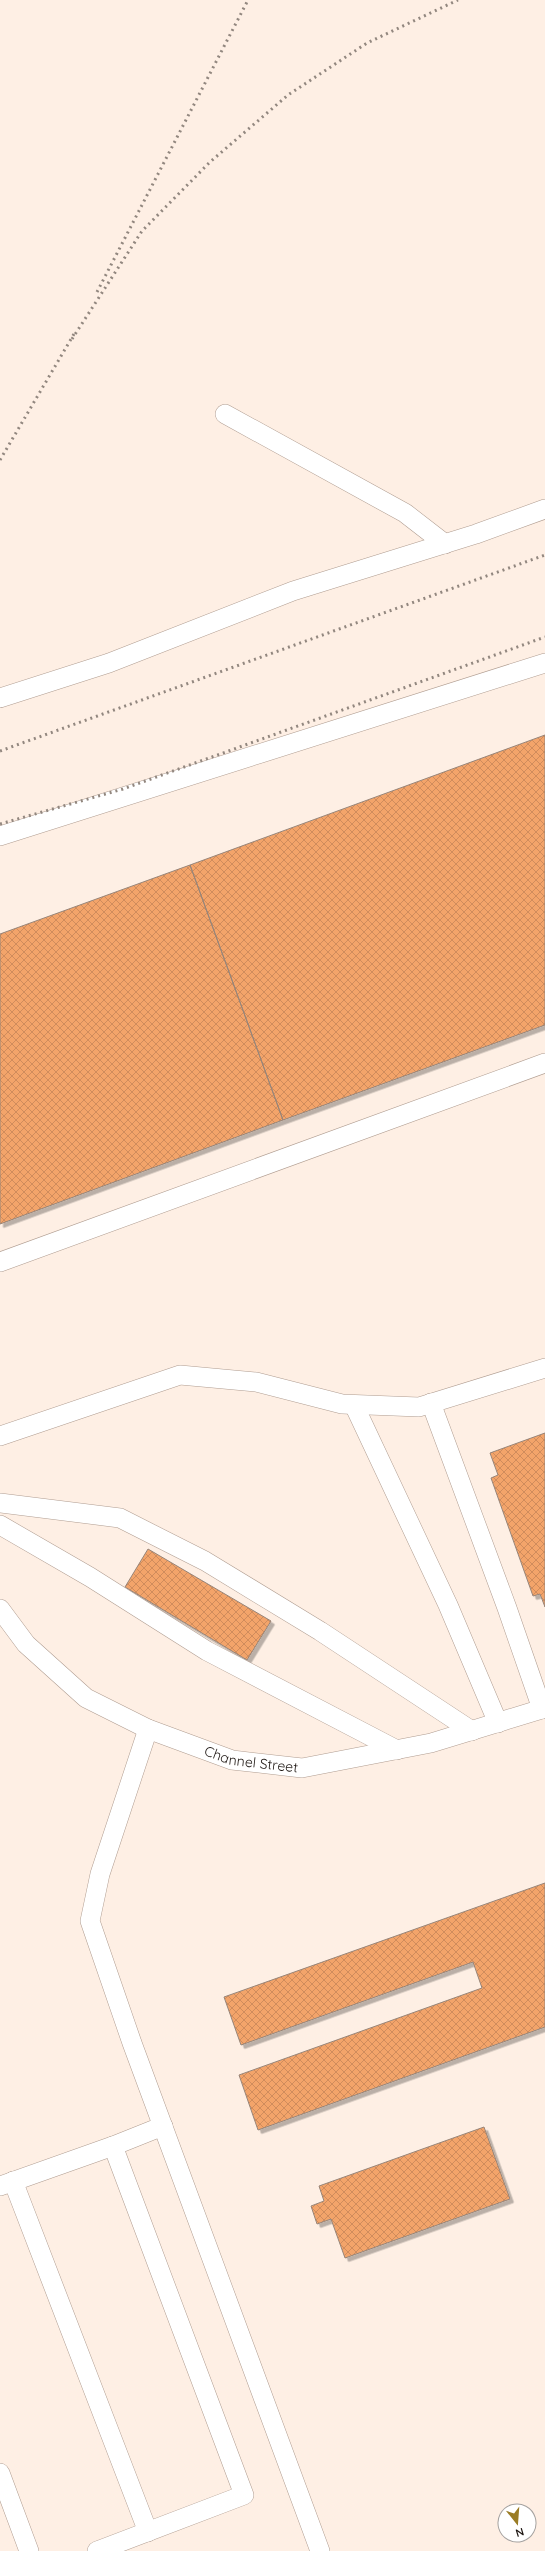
<svg xmlns="http://www.w3.org/2000/svg" width="545" height="2551" font-family="Quicksand,sans-serif">
<style>
.building{fill:url(#building-cross-hatch);stroke:#978579;filter:url(#shadow)}
.lines{fill:none;stroke-linecap:round;stroke-linejoin:round}
.service-casing{stroke:#b09d91;stroke-width:20}
.service{stroke:#fff;stroke-width:19}
.rail{stroke:#92877f;stroke-width:3;stroke-dasharray:2 4;stroke-linecap:butt}
.labels{text-anchor:middle;dominant-baseline:central;stroke-width:4;stroke-linejoin:round;paint-order:stroke}
.street-label{font-size:14px;fill:#1d1612;stroke:#fff}
</style>
<defs>
<pattern id="building-cross-hatch" width="8" height="8" patternUnits="userSpaceOnUse"><rect width="8" height="8" fill="#f3a46a"/><path d="M0 0l8 8M0 8l8-8" fill="none" stroke="#d08c5b"/></pattern>
<filter id="shadow"><feDropShadow dx="3.5" dy="3.5" stdDeviation="0" flood-color="#0004"/></filter>
</defs>
<rect width="100%" height="100%" fill="#feefe4"/>
<!-- building -->
<path class="building" d="M 545,735 L 545,1025 L 283,1120 L 190,865 Z
M 190,865 L 283,1120 L 0,1224 L 0,934 Z
M 545,1433 L 545,1607 L 540,1594 L 533,1596 L 491,1478 L 498,1475 L 490,1453 Z
M 148,1549 L 271,1621 L 247,1660 L 125,1587 Z
M 545,1883 L 545,2027 L 258,2130 L 239,2075 L 482,1988 L 473,1962 L 241,2045 L 224,1997 Z
M 484,2127 L 510,2199 L 345,2258 L 331,2219 L 317,2224 L 311,2206 L 324,2201 L 319,2186 Z"/>
<g class="lines">
<!-- service casing -->
<g class="service-casing">
<g id="service">
<path d="M 225,414 L 405,513 L 445,544"/>
<path d="M 0,698 L 109,663 L 293,591 L 476,534 L 545,509"/>
<path d="M 0,836 L 545,663"/>
<path d="M 0,1262 L 545,1063"/>
<path d="M 431,1403 L 507,1608 L 542,1709"/>
<path d="M 354,1405 L 448,1605 L 498,1723"/>
<path d="M 0,1436 L 180,1375 L 256,1382 L 342,1404 L 419,1407 L 545,1368"/>
<path d="M 0,1503 L 120,1518 L 205,1561 L 320,1631 L 472,1731"/>
<path d="M 0,1525 L 90,1577 L 207,1651 L 397,1750"/>
<path id="s1" d="M 0,1609 L 26,1644 L 86,1698 L 148,1729 L 232,1760 L 302,1768 L 431,1743 L 545,1708"/>
<path d="M 148,1729 L 100,1874 L 90,1921 L 132,2043 L 320,2551"/>
<path d="M 13,2181 L 148,2532"/>
<path d="M 0,2186 L 113,2146 L 163,2126"/>
<path d="M 0,2473 L 29,2551"/>
<path d="M 97,2551 L 244,2495 L 113,2146"/>
</g>
</g>
<!-- service -->
<use href="#service" class="service"/>
<!-- rail -->
<path class="rail" d="M 97,292 L 248,0
M 72,339 L 142,231 L 210,162 L 288,95 L 367,43 L 458,0
M 0,460 L 74,334
M 0,751 L 545,555
M 0,824 L 123,789 L 545,637"/>
</g>
<g class="labels">
<!-- street labels -->
<g class="street-label">
<text stroke="none"><textPath href="#s1" startOffset="302">Channel Street</textPath></text>
</g>
</g>
<!-- north arrow -->
<g transform="translate(517 2523) rotate(163)"><circle r="19" fill="#ffffff" stroke="#a5a2a0"/>
<path d="M0-3L7 15L0 10L-7 15Z" fill="#9a7c25"/>
<text y="-6" font-size="11" font-weight="bold" text-anchor="middle" fill="#1d1612">N</text>
</g>
</svg>
